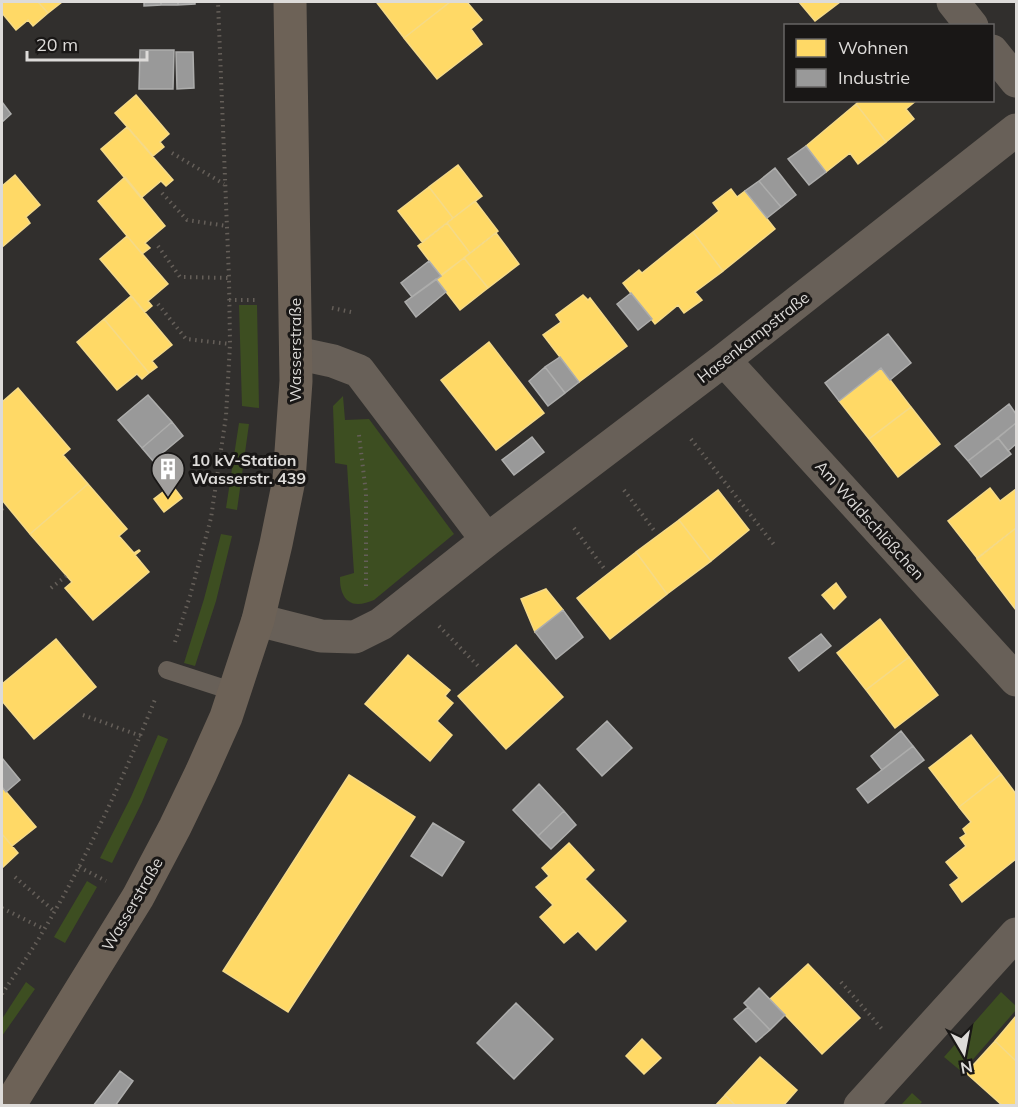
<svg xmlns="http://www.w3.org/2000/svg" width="1018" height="1107" font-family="Mulish,sans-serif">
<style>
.green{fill:#3d4e21}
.homes{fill:#ffd966;stroke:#f5da88;stroke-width:1.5}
.industry{fill:#999;stroke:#adadac;stroke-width:1.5}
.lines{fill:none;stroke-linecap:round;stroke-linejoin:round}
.path{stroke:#655f59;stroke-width:4;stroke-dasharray:1.5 4.5;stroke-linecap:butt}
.service{stroke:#686058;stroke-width:18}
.minor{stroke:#686058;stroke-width:33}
.secondary{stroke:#6d6257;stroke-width:33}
.labels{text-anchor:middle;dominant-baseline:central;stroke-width:6;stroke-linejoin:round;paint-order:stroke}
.street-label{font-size:16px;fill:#dddbd9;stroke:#191716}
.poi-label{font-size:16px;font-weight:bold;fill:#dddbd9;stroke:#191716;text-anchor:start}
</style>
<rect width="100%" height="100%" fill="#312f2d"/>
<!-- green -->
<path class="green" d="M 239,305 L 257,305 L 259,408 L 242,406 Z
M 343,396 L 345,420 L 369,419 L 454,534 L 374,600 C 362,605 348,608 342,592 C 340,587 340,581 340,577 L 354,573 L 347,465 L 335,463 L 333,406 Z
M 239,423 L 249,424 L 237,510 L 226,508 Z
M 221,534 L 232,536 L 216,601 L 195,666 L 184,663 L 204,599 Z
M 158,735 L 168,739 L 142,802 L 112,863 L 100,858 L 131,797 Z
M 87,881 L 97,887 L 65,943 L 54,937 Z
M 26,982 L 35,989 L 2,1036 L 2,1019 Z
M 1001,992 L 1016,1006 L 1016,1010 L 962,1072 L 944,1057 Z
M 912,1093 L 922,1102 L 919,1105 L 901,1105 Z"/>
<!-- homes -->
<path class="homes" d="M 2,2 L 38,2 L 48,13 L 33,26 L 28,20 L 16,30 L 2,13 Z
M 38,2 L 62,2 L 48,13 Z
M 380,2 L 450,2 L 404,38 L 377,3 Z
M 450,2 L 467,2 L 482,20 L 471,29 L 482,44 L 437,79 L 404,38 Z
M 799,2 L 840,2 L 815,21 Z
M 136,95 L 169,134 L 160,142 L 164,147 L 153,156 L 115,113 Z
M 860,100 L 917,100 L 906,109 L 914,119 L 886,142 L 856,104 Z
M 856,104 L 886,142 L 858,164 L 850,153 L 826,172 L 806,146 Z
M 127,127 L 173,180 L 166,186 L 161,181 L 141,198 L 101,149 Z
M 458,165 L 482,196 L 453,218 L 429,187 Z
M 15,175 L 40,205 L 26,217 L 30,223 L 2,247 L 2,186 Z
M 125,177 L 165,226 L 145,243 L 150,248 L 142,254 L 98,201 Z
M 429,187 L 453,218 L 422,242 L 398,211 Z
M 731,189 L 737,197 L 745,191 L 775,229 L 723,271 L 693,232 L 719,211 L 713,203 Z
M 475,201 L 498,231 L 470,253 L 447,223 Z
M 447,223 L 470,253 L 441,276 L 418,246 Z
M 693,232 L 723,271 L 695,292 L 702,300 L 684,313 L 678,305 L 655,324 L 623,283 L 639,270 L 642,273 Z
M 496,233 L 519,264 L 488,288 L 464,258 Z
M 127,236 L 168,284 L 148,301 L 152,306 L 145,312 L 100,259 Z
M 464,258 L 488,288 L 460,310 L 436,279 Z
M 583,295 L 588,300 L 590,298 L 627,346 L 579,382 L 543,335 L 561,322 L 556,315 Z
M 131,296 L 172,345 L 152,361 L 157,367 L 149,373 L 104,319 Z
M 104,319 L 149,373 L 142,379 L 137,374 L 117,390 L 77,342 Z
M 489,342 L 544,413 L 496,450 L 441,380 Z
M 881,368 L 911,407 L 869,439 L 839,401 Z
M 18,388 L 70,449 L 63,455 L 88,484 L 30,534 L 2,500 L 2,402 Z
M 911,407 L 940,444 L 898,477 L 869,439 Z
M 88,484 L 127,529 L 119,536 L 134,553 L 139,550 L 140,551 L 135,555 L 149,572 L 93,620 L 65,588 L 72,582 L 30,534 Z
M 172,485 L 182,498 L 164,512 L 154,499 Z
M 990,488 L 1000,501 L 1016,489 L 1016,528 L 977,558 L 948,521 Z
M 718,490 L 749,530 L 711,561 L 679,520 Z
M 679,520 L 711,561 L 667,594 L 636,552 Z
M 1016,528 L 1016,610 L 977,559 Z
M 636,552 L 667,594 L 610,639 L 577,598 Z
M 836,583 L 846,597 L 834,609 L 822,595 Z
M 546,589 L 563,610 L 535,632 L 521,599 Z
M 880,619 L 909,657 L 866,690 L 837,653 Z
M 56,639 L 96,687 L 34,739 L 2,701 L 2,684 Z
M 516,645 L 563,697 L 506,749 L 458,696 Z
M 408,655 L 450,690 L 445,696 L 453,703 L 437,721 L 452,735 L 430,761 L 365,704 Z
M 909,657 L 938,695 L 895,728 L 866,690 Z
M 971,735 L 1001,774 L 959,807 L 929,768 Z
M 1001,774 L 1016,794 L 1016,859 L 962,902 L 950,885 L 959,878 L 946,862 L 966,846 L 960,838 L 966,834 L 963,829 L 971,822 L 959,807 Z
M 349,775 L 415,817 L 288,1012 L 223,971 Z
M 2,787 L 36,827 L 12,846 L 2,834 Z
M 2,834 L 18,853 L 2,868 Z
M 569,843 L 594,870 L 585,879 L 626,921 L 596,950 L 578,931 L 564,943 L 540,917 L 553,905 L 536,887 L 549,876 L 542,868 Z
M 808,964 L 860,1018 L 822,1054 L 770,999 Z
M 1016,1016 L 1016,1061 L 995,1041 Z
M 642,1039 L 661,1058 L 644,1074 L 626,1056 Z
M 995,1041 L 1016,1061 L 1016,1106 L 1003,1106 L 966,1073 Z
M 760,1057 L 797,1090 L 783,1106 L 736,1106 L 725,1095 Z
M 725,1095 L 736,1106 L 715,1106 Z"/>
<!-- industry -->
<path class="industry" d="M 144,2 L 161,2 L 161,5 L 144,6 Z
M 161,2 L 178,2 L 178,5 L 161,5 Z
M 178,2 L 195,2 L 195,4 L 178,5 Z
M 140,50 L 174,50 L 173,89 L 139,89 Z
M 176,52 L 193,52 L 194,88 L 177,89 Z
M 2,102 L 11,114 L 2,122 Z
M 806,146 L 826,172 L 809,185 L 788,159 Z
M 775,168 L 796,195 L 781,207 L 759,181 Z
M 759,181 L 781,207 L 767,218 L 745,191 Z
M 429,261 L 441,276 L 412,297 L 401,283 Z
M 436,279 L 446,292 L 416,317 L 405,302 Z
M 631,293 L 652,319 L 638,330 L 617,304 Z
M 888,334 L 911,363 L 890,380 L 881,368 L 839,401 L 825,383 Z
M 560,357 L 579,382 L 565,393 L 545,367 Z
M 545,367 L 565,393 L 548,406 L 529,381 Z
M 148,395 L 172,422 L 142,448 L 118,420 Z
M 1009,404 L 1016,414 L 1016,423 L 968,461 L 955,446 Z
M 172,422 L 183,436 L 153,461 L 142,448 Z
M 1016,423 L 1016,444 L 1008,451 L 998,438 Z
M 532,437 L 544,452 L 514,475 L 502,460 Z
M 998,438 L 1011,454 L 981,477 L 968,461 Z
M 563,610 L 583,637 L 556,659 L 535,632 Z
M 821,634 L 831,646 L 799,671 L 789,658 Z
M 607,721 L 632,748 L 602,776 L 577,749 Z
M 901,731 L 913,746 L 882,770 L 871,756 Z
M 913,746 L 924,760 L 868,803 L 857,789 Z
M 2,758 L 20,780 L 6,792 L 2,787 Z
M 539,784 L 564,811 L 538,836 L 513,810 Z
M 564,811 L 576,825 L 551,849 L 538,836 Z
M 433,823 L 464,842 L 442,876 L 411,856 Z
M 759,988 L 785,1015 L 770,1030 L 744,1003 Z
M 516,1003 L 553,1039 L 514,1079 L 477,1043 Z
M 748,1007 L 770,1030 L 756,1042 L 734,1019 Z
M 120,1071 L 133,1081 L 115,1106 L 93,1106 Z"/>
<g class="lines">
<!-- path -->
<path class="path" d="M 172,153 L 224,184
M 162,193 L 187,220 L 227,226
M 158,246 L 180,277 L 229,278
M 229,300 L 259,300
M 158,304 L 186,339 L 230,344
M 332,308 L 351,312
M 359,435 L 366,493 L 366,589
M 691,439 L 775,546
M 624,490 L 656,533
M 2,509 L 6,506
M 574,528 L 606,571
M 51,588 L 66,576
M 439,626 L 479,667
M 175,642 L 190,596 L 211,518 L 226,416 L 230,344 L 229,278 L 218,2
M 83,715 L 141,736
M 79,867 L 106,881
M 15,877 L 54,911
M 2,908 L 44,929
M 841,982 L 882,1029
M 2,994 C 15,974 30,954 42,933 C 87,858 123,779 156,697"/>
<!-- service -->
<path class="service" d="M 167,670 L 235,692"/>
<!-- minor -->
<path class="minor" d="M 953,2 L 972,26
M 992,51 L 1016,81
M 296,353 L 333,361 L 359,371 L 487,540
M 724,360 L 1016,680
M 258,620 L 321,636 L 355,637 L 381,624 L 487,540 L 724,360 L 1016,130
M 860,1106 L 1016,934"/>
<!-- secondary -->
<path class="secondary" d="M 9,1106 L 138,897 L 175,827 L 201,773 L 226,717 L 258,620 L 276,544 L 289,480 L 296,381 L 290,2"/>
</g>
<!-- icons -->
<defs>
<g id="building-pin" transform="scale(1.725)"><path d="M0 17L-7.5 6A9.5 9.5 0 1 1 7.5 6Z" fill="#a19f9d" stroke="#191716"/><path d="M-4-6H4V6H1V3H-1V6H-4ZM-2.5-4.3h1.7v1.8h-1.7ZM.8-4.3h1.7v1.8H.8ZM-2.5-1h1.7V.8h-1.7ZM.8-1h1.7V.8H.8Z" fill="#fff"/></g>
</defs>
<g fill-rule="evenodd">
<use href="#building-pin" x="168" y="469"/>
</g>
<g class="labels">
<!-- street labels -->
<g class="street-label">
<text transform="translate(753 337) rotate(-38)">Hasenkampstraße</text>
<text transform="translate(295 350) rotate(-90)">Wasserstraße</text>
<text transform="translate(870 520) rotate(48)">Am Waldschlößchen</text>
<text transform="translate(132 904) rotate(-60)">Wasserstraße</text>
</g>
<!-- poi labels -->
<g class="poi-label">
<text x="191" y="460">10 kV-Station<tspan x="191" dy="18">Wasserstr. 439</tspan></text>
</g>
</g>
<!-- border -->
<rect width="1018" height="1107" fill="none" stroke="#dddbd9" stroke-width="6"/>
<!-- legend -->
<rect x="784" y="24" width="210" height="78" fill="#191716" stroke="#676564" stroke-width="1.5"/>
<rect x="796" y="39" width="30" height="18" fill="#ffd966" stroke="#676564" stroke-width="1.5"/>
<text x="838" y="54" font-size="18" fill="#dddbd9">Wohnen</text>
<rect x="796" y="69" width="30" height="18" fill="#999999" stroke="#676564" stroke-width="1.5"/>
<text x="838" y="84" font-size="18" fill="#dddbd9">Industrie</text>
<!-- north arrow -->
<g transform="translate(964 1053) rotate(170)" stroke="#191716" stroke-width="4.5" paint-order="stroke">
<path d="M0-4.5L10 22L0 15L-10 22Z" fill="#dddbd9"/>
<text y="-9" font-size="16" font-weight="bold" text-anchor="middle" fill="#dddbd9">N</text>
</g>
<!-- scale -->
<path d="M27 51v9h120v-9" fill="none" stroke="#dddbd9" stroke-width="3"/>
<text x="36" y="51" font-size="18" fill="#dddbd9" stroke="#191716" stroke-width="4.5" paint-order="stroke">20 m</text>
</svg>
